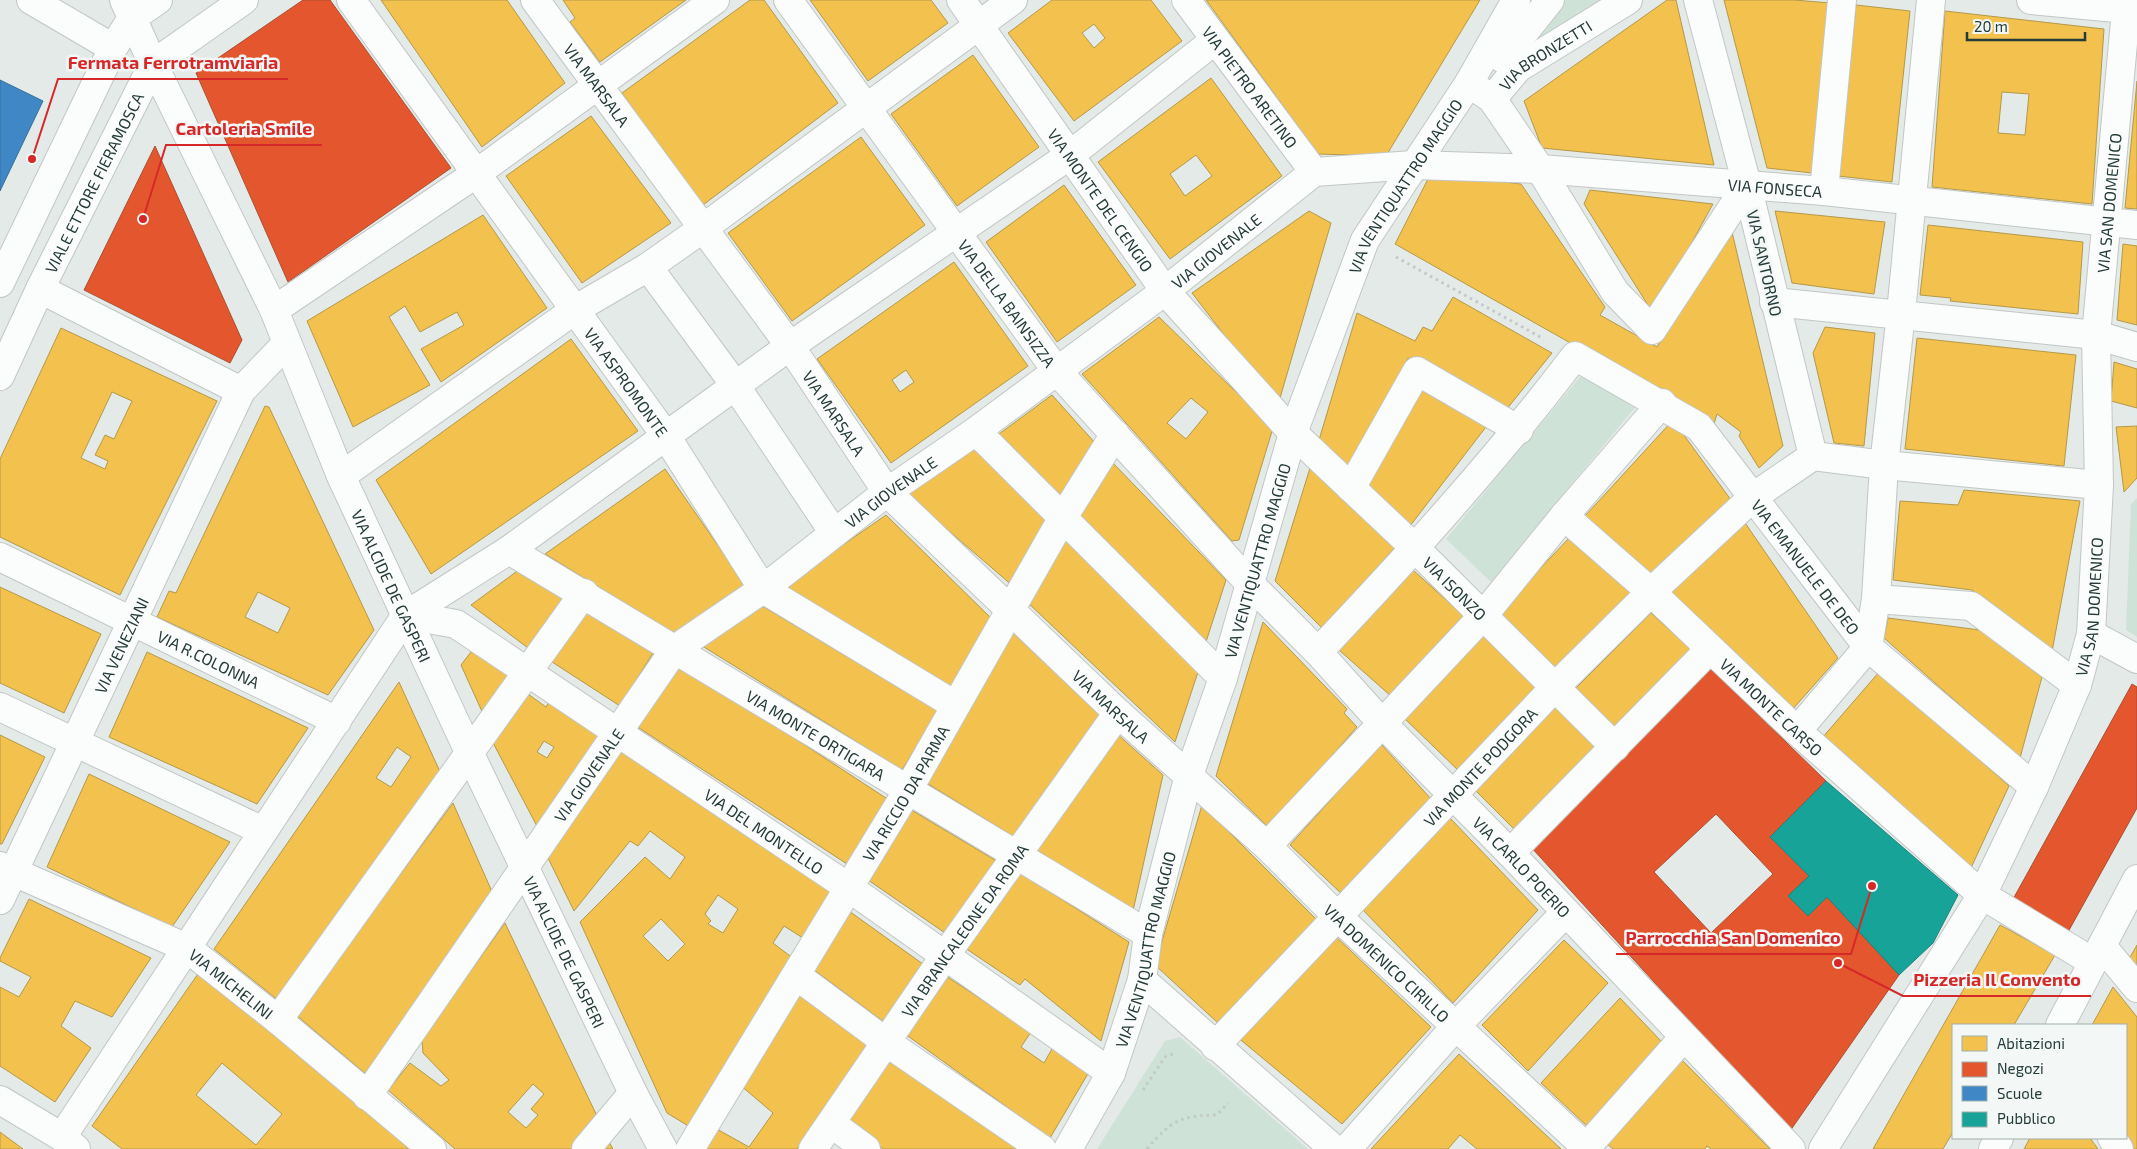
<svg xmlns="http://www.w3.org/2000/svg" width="2137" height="1149" font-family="'Exo 2',sans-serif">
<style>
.green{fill:#cee2d8}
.homes{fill:#f2c14e;stroke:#b49948;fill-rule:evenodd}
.shops{fill:#e4572e;stroke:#aa4f31;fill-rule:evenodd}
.schools{fill:#3f88c5;stroke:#37719b}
.public{fill:#17a398;stroke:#1b847c}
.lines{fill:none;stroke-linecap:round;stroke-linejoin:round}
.pedestrian-casing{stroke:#c1c7c5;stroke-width:30}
.minor-casing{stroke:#c1c7c5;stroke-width:30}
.secondary-casing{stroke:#c0c7c5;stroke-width:30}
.path{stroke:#c1cac8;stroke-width:3;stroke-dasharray:2.5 4;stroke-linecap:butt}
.pedestrian{stroke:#fbfcfc;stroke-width:28}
.minor{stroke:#fbfcfc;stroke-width:28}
.secondary{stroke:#fbfcfc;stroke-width:28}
.labels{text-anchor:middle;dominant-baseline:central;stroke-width:5;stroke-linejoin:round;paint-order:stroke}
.street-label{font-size:16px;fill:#233c39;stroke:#f3f8f6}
.leader{fill:none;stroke:#d62828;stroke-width:2}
.callout-dot{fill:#d62828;stroke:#f3f8f6;stroke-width:2}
.callout-label{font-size:18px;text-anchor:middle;font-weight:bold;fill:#d62828;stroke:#f3f8f6;stroke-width:5;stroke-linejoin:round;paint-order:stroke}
</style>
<rect width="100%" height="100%" fill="#e4eae8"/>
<!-- green -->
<path class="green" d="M 1525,0 L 1600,0 L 1511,64 Z
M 1584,372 L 1637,405 L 1491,582 L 1446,539 Z
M 2137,498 L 2137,637 L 2126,630 L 2131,504 Z
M 1180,1037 L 1308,1149 L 1097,1149 L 1165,1041 Z"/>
<!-- homes -->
<path class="homes" d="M 381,0 L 507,0 L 565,83 L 482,147 Z
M 563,0 L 686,0 L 600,62 L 570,22 L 575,18 Z
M 750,0 L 764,0 L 838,103 L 699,208 L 622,93 Z
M 810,0 L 931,0 L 948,23 L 868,81 Z
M 1052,0 L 1151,0 L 1182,41 L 1074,121 L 1008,33 ZM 1094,24 L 1105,38 L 1094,48 L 1082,33 Z
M 1206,0 L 1480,0 L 1386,156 L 1318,154 Z
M 1667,0 L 1676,0 L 1714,165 L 1542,148 L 1524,101 Z
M 1724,0 L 1794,0 L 1831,3 L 1812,173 L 1767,168 Z
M 1856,5 L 1910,11 L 1892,182 L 1838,176 Z
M 1945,11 L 2104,29 L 2092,204 L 1932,187 ZM 2002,92 L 2029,94 L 2025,135 L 1998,133 Z
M 973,55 L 1039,147 L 957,206 L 891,114 Z
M 1211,78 L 1282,176 L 1170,259 L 1098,162 ZM 1196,155 L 1212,176 L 1185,196 L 1170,174 Z
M 2137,81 L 2137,209 L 2125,208 Z
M 591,116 L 671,223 L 582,283 L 506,176 Z
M 861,137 L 925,225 L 792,321 L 728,233 Z
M 1431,173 L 1521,184 L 1605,307 L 1600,315 L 1657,347 L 1725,231 L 1732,232 L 1783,446 L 1759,468 L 1739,436 L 1741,432 L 1717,414 L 1714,424 L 1395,244 Z
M 1064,185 L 1136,285 L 1057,342 L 986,242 Z
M 1590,190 L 1713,204 L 1653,313 L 1584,204 Z
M 1309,211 L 1331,223 L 1278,405 L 1192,293 Z
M 1775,211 L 1885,222 L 1874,294 L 1792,283 Z
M 483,215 L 547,308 L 441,382 L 421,349 L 464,325 L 457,312 L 420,332 L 405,306 L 389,317 L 430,385 L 353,427 L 307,321 Z
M 1928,225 L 2083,242 L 2078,314 L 1950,301 L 1951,298 L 1920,295 Z
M 2123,244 L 2137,246 L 2137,325 L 2117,320 Z
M 954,262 L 1028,366 L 891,463 L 817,359 ZM 906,370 L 914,382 L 900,392 L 892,380 Z
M 1453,297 L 1552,353 L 1506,410 L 1408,358 L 1351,470 L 1319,440 L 1357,313 L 1415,341 L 1423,327 L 1432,331 Z
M 1159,317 L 1273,428 L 1239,540 L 1232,541 L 1082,374 ZM 1191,398 L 1208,412 L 1186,439 L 1167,423 Z
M 1825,327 L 1875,333 L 1864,446 L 1834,443 L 1813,353 Z
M 61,328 L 217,401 L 120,595 L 0,537 L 0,459 ZM 112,392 L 132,401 L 114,439 L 105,435 L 95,455 L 108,461 L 105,469 L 81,458 Z
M 1917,338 L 2076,355 L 2064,466 L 1905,449 Z
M 571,339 L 638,431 L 431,574 L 376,480 Z
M 2114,362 L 2137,369 L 2137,408 L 2111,401 Z
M 1420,383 L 1489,423 L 1410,526 L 1361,484 Z
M 1052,395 L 1096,444 L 1060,503 L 995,437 Z
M 265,406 L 269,407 L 374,630 L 328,695 L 157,617 L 169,591 L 176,593 ZM 258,592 L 290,608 L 278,633 L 245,617 Z
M 1673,420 L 1731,500 L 1653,578 L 1585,516 Z
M 2137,426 L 2137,478 L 2124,492 L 2116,427 Z
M 975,449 L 1051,524 L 1014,587 L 906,494 Z
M 1111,461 L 1226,580 L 1204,648 L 1074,521 Z
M 1310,468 L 1397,545 L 1323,629 L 1275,581 Z
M 665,469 L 746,586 L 675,634 L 545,554 Z
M 1964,490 L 2080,501 L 2051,657 L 1972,590 L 1893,580 L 1900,501 L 1958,505 Z
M 886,515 L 993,620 L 949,693 L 781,588 Z
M 1741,517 L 1838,658 L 1792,710 L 1671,592 Z
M 1063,533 L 1198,672 L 1175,742 L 1026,601 Z
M 1572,535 L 1636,595 L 1557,674 L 1495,616 Z
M 520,569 L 570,600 L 532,651 L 471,605 Z
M 1413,570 L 1465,617 L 1392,697 L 1339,650 Z
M 0,587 L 101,634 L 64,713 L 0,683 Z
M 759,604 L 938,711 L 902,770 L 699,644 Z
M 584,610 L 653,653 L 620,706 L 549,660 Z
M 1651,613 L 1695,653 L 1619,733 L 1574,690 Z
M 1888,618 L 1980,630 L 2042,677 L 2020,758 L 1884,638 Z
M 1263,622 L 1347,709 L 1344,713 L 1357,727 L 1269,828 L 1216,776 Z
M 1012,632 L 1103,716 L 1019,840 L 925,782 Z
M 1483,634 L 1541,691 L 1462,774 L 1403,717 Z
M 474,648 L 511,678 L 484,716 L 461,665 Z
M 147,652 L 308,728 L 257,804 L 109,737 Z
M 678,662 L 889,800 L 847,864 L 636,726 Z
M 1880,671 L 2009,786 L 1970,870 L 1822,738 Z
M 399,682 L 442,776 L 279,1001 L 214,949 ZM 397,747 L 411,757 L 391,787 L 376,778 Z
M 524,691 L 546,707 L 551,699 L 600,736 L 539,830 L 491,739 ZM 544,741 L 554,747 L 547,758 L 537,752 Z
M 1556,706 L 1600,750 L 1518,833 L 1474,789 Z
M 1115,732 L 1163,775 L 1133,911 L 1035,849 Z
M 0,735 L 45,757 L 2,844 L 0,844 Z
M 1381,744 L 1433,801 L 1344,896 L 1290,845 Z
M 619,750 L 831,892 L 806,940 L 784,926 L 773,943 L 794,959 L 690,1127 L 667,1113 L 580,922 L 645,857 L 670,879 L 685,857 L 650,831 L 638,846 L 630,841 L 574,911 L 548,858 ZM 718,895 L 738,909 L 723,933 L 708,924 L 711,921 L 705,914 ZM 661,919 L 685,944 L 668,961 L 643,936 Z
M 89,774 L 230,842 L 172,927 L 47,867 Z
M 453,803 L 493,894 L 367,1075 L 296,1015 Z
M 1202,805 L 1316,919 L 1219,1024 L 1155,965 Z
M 908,808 L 1000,863 L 948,935 L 868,880 Z
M 1449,817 L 1538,910 L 1453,1003 L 1361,908 Z
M 1017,871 L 1129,942 L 1101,1041 L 1025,979 L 1020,985 L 965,948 Z
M 29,899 L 151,958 L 112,1017 L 75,1001 L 61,1026 L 91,1048 L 55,1102 L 0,1066 L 0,987 L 19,997 L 31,977 L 0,961 L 0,958 Z
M 849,911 L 927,967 L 888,1025 L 810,967 Z
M 505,923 L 597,1116 L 571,1149 L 455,1149 L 388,1090 L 410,1063 L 441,1086 L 449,1080 L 423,1053 L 422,1039 ZM 533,1084 L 544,1094 L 531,1109 L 538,1115 L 526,1128 L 508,1112 Z
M 2000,925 L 2055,955 L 2014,1025 L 1953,1025 L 1953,1132 L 1943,1149 L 1873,1149 Z
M 1333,934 L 1431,1027 L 1342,1124 L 1236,1036 Z
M 1564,940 L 1608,983 L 1528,1071 L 1482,1025 Z
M 2137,945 L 2137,973 L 2128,961 Z
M 200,971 L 413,1149 L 122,1149 L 92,1126 ZM 222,1063 L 282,1114 L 256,1145 L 196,1095 Z
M 943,974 L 1031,1032 L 1021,1047 L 1044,1063 L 1053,1047 L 1089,1072 L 1050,1138 L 905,1034 Z
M 2113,987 L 2137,1017 L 2137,1149 L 2127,1149 L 2126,1138 L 2126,1025 L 2092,1025 Z
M 797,993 L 873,1044 L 797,1149 L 702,1149 L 715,1128 L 749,1147 L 773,1113 L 740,1085 Z
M 1620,998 L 1662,1042 L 1588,1127 L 1541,1083 Z
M 1459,1054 L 1561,1149 L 1477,1149 L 1460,1135 L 1448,1149 L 1371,1149 Z
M 889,1056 L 1020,1149 L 883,1149 L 844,1122 Z
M 1681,1059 L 1770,1149 L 1711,1149 L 1707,1146 L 1705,1149 L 1613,1149 L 1606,1143 Z
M 0,1132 L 23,1149 L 0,1149 Z
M 2030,1138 L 2090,1138 L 2098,1149 L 2024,1149 Z
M 609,1142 L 613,1149 L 604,1149 Z"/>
<!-- shops -->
<path class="shops" d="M 303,0 L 330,0 L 451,168 L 288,282 L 196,73 Z
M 155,146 L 242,340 L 230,363 L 84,290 Z
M 1708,666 L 1826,781 L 1770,837 L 1809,876 L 1788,896 L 1808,916 L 1827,897 L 1899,975 L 1790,1131 L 1530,846 ZM 1716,814 L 1773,874 L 1711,933 L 1654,872 Z
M 2132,684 L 2137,687 L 2137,808 L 2068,932 L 2012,901 Z"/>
<!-- schools -->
<path class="schools" d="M 0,80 L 43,101 L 0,191 Z"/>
<!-- public -->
<path class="public" d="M 1826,781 L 1958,895 L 1933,943 L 1899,975 L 1827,897 L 1808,916 L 1788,896 L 1809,876 L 1770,837 Z"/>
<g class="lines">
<!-- pedestrian casing -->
<g class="pedestrian-casing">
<path id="pedestrian" d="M 1503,59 L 1550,0
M 648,267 L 735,385 L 834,533
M 666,436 L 790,346"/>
</g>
<!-- minor casing -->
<g class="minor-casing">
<g id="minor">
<path d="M 31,0 L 113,48"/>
<path id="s1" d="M 351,0 L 666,436 L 763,589 L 955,705"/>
<path id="s2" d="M 535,0 L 790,346 L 887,492 L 1118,713 L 1267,846 L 1337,916 L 1588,1149"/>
<path id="s3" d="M 788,0 L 1056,370 L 1251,585 L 1318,652 L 1382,723 L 1510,853 L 1791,1149"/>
<path id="s4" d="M 961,0 L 1165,291 L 1293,433 L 1416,549 L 1615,747"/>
<path id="s5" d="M 1186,0 L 1314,172"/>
<path d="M 2031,0 L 2137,10"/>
<path id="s6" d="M 153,64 L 274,310 L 341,476 L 470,754 L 633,1093 L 663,1149"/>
<path d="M 1469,83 L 1492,99 L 1540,169 L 1615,292 L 1652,330 L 1747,185"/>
<path id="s7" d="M 1492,99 L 1518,68 L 1628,0"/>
<path id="s8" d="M 1314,172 L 1414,165 L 1540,169 L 1824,191 L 2137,225"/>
<path d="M 1824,191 L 1842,0"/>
<path d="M 40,289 L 241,391"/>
<path d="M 1774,302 L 2096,335 L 2137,347"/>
<path d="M 274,310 L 477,173 L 715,0"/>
<path d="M 790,346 L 1070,155 L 1215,40"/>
<path d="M 976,431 L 1223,678"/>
<path d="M 1813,456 L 1884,465 L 2099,485"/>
<path d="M 341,476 L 576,309 L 648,267 L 702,229 L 1013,0"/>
<path d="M 1351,488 L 1417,371 L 1519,430"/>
<path id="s9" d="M 1564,516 L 1651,592 L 1797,731 L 1982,895 L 2093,962"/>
<path id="s10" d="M 509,550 L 1148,934"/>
<path id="s11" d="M 0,557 L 337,721"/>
<path d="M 1876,599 L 1971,606 L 2077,685"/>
<path id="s12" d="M 406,615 L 456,624 L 848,887 L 1111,1073"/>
<path d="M 2091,634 L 2137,659"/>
<path id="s13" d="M 1318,652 C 1408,557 1495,461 1575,356 L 1699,427 L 1868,647 L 2034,787"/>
<path d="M 0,707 L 263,831"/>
<path d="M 1797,731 L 1868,647 L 1876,599 L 1884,465 L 1901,313 L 1931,0"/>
<path d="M 1267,846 L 1482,617 L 1564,516 L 1662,403"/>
<path d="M 1510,853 L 1709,650"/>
<path id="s14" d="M 0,866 L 187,948 L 278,1020 L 432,1149"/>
<path id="s15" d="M 0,900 L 241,391 L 287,343"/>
<path d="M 2102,946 L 2137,988"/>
<path d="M 797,976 L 886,1042 L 1042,1149"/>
<path d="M 1142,980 L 1334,1149"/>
<path d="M 278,1020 L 584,593"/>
<path d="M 2060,1025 L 2137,879"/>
<path id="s16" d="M 1215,1046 L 1554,688 L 1651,592 L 1753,497 L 1813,456 L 1747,185 L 1698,0"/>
<path id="s17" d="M 367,1096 L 675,649 L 763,589 L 887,492 L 976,431 L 1165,291 L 1314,172"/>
<path d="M 0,1100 L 62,1137 L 76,1149"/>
<path d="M 832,1124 L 866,1149"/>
<path d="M 62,1137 L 406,615 L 509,550 L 666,436"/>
<path d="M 2112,1138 L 2119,1149"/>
<path d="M 586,1149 L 633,1093"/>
<path id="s18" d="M 690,1149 L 908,790 L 1062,519 L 1115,434"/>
<path id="s19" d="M 813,1149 L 944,957 L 1118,713"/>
<path id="s20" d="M 1068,1149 L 1111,1073 L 1142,980 L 1148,934 L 1189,775 L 1223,678 L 1293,433 L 1365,240 L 1469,83 L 1516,0"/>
<path d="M 1347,1149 L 1456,1026 L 1566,912"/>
<path d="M 1585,1149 L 1683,1038"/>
<path id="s21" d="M 1823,1149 L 1982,895 L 2034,787 L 2077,685 L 2091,634 L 2099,485 L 2096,335 L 2127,0"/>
<path d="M 1993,1149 L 1999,1138"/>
</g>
</g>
<!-- secondary casing -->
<g class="secondary-casing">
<g id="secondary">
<path d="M 124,0 L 153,64"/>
<path d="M 0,283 L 113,48 L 132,18 L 158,0"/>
<path id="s22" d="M 0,376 L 40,289 L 153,64 L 244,0"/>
</g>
</g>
<!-- path -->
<path class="path" d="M 1396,257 L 1544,339
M 1143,1090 L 1165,1057 L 1173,1054
M 1147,1149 C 1172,1120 1179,1116 1217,1115 L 1228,1103"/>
<!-- pedestrian -->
<use href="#pedestrian" class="pedestrian"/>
<!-- minor -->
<use href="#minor" class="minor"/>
<!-- secondary -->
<use href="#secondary" class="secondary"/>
</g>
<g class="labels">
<!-- street labels -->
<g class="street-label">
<text stroke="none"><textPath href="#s7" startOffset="70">VIA BRONZETTI</textPath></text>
<text stroke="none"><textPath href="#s2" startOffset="105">VIA MARSALA</textPath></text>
<text stroke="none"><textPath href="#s5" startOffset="108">VIA PIETRO ARETINO</textPath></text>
<text stroke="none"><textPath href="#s22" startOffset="215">VIALE ETTORE FIERAMOSCA</textPath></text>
<text stroke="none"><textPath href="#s20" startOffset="1026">VIA VENTIQUATTRO MAGGIO</textPath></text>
<text stroke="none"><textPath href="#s8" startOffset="462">VIA FONSECA</textPath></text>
<text stroke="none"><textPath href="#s4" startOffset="244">VIA MONTE DEL CENGIO</textPath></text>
<text stroke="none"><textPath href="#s21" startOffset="1015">VIA SAN DOMENICO</textPath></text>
<text stroke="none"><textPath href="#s17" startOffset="1215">VIA GIOVENALE</textPath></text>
<text transform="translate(1765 263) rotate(77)">VIA SANTORNO</text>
<text stroke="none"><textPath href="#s3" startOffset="374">VIA DELLA BAINSIZZA</textPath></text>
<text stroke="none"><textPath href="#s1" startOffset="471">VIA ASPROMONTE</textPath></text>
<text stroke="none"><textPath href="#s2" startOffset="510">VIA MARSALA</textPath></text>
<text stroke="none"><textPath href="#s17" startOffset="810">VIA GIOVENALE</textPath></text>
<text stroke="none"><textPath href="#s20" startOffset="621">VIA VENTIQUATTRO MAGGIO</textPath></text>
<text stroke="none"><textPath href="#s13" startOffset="711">VIA EMANUELE DE DEO</textPath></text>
<text stroke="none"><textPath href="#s6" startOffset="574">VIA ALCIDE DE GASPERI</textPath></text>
<text stroke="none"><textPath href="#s4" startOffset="771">VIA ISONZO</textPath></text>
<text stroke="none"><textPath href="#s21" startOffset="610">VIA SAN DOMENICO</textPath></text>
<text stroke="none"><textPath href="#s15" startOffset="282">VIA VENEZIANI</textPath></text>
<text stroke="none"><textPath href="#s11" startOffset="232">VIA R.COLONNA</textPath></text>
<text stroke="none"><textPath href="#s2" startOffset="915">VIA MARSALA</textPath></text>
<text stroke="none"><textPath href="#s9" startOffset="282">VIA MONTE CARSO</textPath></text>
<text stroke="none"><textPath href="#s10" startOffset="358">VIA MONTE ORTIGARA</textPath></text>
<text stroke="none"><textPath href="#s16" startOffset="385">VIA MONTE PODGORA</textPath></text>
<text stroke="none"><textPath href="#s17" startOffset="390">VIA GIOVENALE</textPath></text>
<text stroke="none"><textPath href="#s18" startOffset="416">VIA RICCIO DA PARMA</textPath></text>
<text stroke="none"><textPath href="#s12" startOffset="422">VIA DEL MONTELLO</textPath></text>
<text stroke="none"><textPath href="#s3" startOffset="1138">VIA CARLO POERIO</textPath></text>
<text stroke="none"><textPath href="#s19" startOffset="266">VIA BRANCALEONE DA ROMA</textPath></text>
<text stroke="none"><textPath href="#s20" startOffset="216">VIA VENTIQUATTRO MAGGIO</textPath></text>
<text stroke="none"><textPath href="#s6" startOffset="979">VIA ALCIDE DE GASPERI</textPath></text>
<text stroke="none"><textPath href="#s2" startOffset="1292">VIA DOMENICO CIRILLO</textPath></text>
<text stroke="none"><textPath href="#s14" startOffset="261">VIA MICHELINI</textPath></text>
</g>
</g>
<!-- callouts -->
<path class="leader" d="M32 159L58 79H288M143 219L166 145H322M1872 886L1851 954H1616M1838 963L1903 996H2091"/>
<g class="callout-dot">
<circle cx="32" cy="159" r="5"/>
<circle cx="143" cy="219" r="5"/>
<circle cx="1872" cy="886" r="5"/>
<circle cx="1838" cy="963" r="5"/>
</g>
<g class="callout-label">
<text x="173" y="69">Fermata Ferrotramviaria</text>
<text x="244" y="135">Cartoleria Smile</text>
<text x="1733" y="944">Parrocchia San Domenico</text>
<text x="1997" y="986">Pizzeria Il Convento</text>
</g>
<!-- legend -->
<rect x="1952" y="1024" width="175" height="115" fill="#f3f8f6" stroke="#a0adaa"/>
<rect x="1962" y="1036" width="25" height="15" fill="#f2c14e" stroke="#a0adaa"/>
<text x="1997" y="1049" font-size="15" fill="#233c39">Abitazioni</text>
<rect x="1962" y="1062" width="25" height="15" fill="#e4572e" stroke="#a0adaa"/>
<text x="1997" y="1074" font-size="15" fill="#233c39">Negozi</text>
<rect x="1962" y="1086" width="25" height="15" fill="#3f88c5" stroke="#a0adaa"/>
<text x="1997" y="1099" font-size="15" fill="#233c39">Scuole</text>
<rect x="1962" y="1112" width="25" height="15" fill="#17a398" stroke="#a0adaa"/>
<text x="1997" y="1124" font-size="15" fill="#233c39">Pubblico</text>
<!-- scale -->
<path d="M1967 32v8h118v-8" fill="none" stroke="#233c39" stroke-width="2.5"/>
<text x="1974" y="32" font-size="15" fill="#233c39" stroke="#f3f8f6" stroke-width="4" paint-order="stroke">20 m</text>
</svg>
